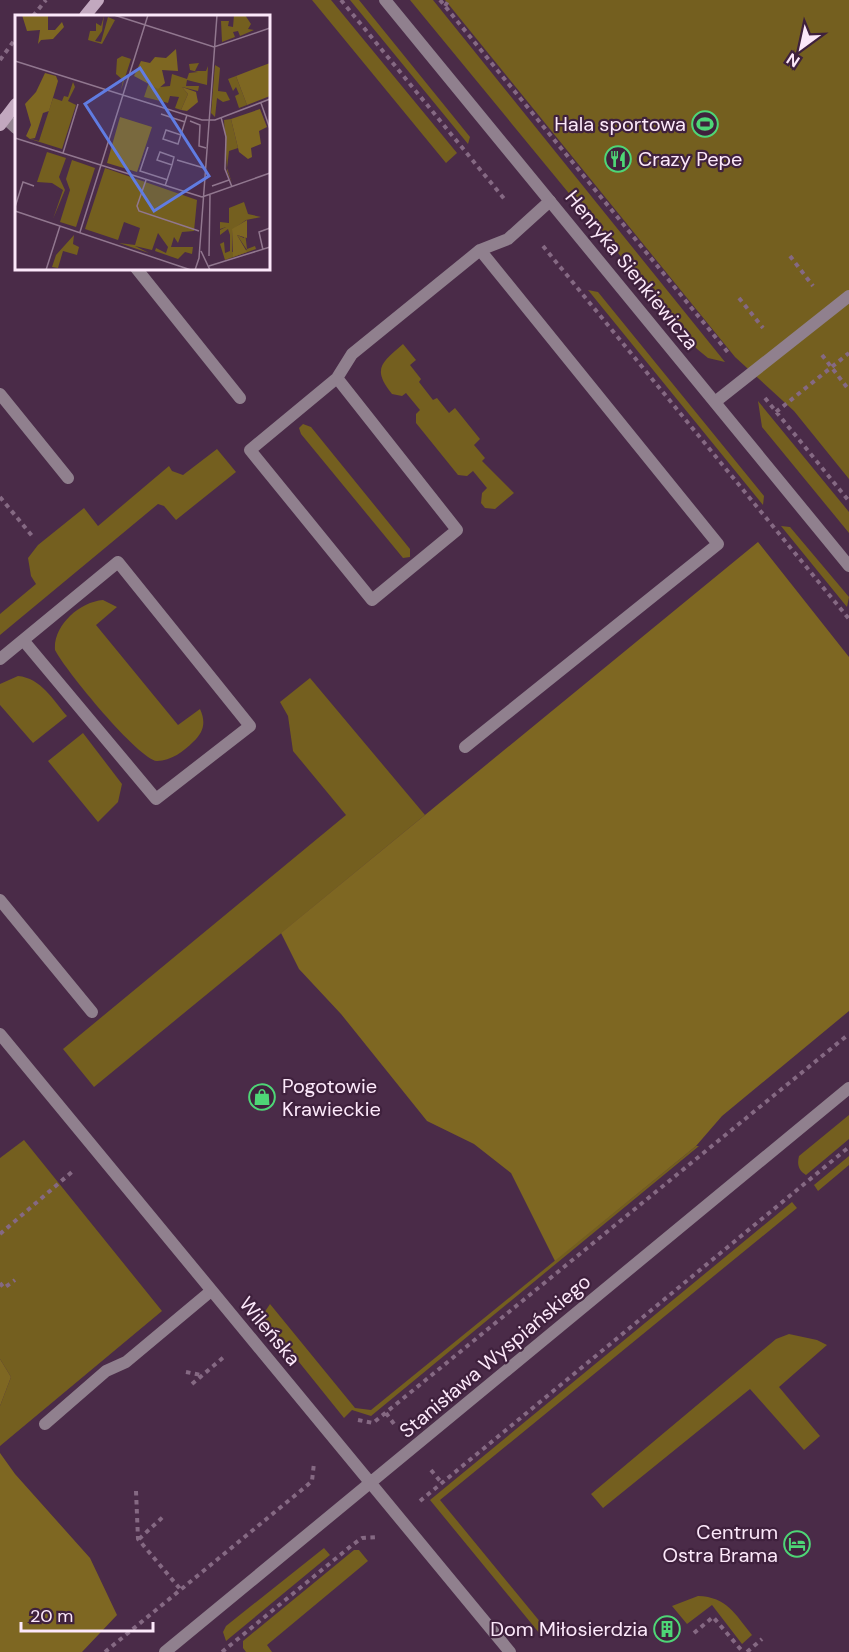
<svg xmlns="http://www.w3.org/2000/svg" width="849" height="1652" font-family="'DM Sans',sans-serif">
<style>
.green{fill:#745f1f}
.forest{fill:#7e6722}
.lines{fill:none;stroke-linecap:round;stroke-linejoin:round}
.path{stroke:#856983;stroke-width:4;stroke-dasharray:4.5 4.5;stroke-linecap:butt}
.lane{stroke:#90808e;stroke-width:12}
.street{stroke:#90808e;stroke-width:12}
.secondary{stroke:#c2a8bf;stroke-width:12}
.labels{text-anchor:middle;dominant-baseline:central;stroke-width:4.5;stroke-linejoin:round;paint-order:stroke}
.poi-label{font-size:20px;fill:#fce8fa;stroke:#3f213d;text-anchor:end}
.street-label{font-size:20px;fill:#fce8fa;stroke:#3f213d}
.inset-road{fill:none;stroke:#91778f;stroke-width:1.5}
.view{fill:#607ce2;fill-opacity:0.15;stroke:#607ce2;stroke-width:3}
.inset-edge{fill:none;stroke:#fce8fa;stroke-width:3}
</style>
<rect width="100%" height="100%" fill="#4a2b48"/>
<!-- green -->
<path class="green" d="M 312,0 L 331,0 L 457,153 L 446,163 Z
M 350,0 L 359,0 L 470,137 L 468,144 Z
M 410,0 L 433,0 L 725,362 L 708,358 L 697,349 Z
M 445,0 L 849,0 L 849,479 L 794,411 L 735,357 Z
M 588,290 L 598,292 L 764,496 L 763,505 Z
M 403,344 L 416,360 L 410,365 L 421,379 L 419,382 L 433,400 L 437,398 L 449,413 L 455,408 L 480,439 L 474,445 L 485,458 L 482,461 L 514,493 L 495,509 L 485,508 L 481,503 L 482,493 L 487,488 L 473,471 L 467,476 L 458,475 L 416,423 L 416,414 L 420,410 L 406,393 L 402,396 L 392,394 C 372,369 381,363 403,344 Z
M 758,401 L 849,512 L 849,533 L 762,427 Z
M 303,424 L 311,427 L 410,549 L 410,557 L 403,558 L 301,434 L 299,428 Z
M 217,449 L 236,472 L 176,520 L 164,506 L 158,504 L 0,635 L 0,614 L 36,584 L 31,576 L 28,558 L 38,545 L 84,508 L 98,526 L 169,466 L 172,471 L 183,475 Z
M 781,526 L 790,527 L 849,597 L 847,607 Z
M 103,600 L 117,607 L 96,625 L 178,725 L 200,709 C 206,722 204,732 193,742 C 184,751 171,761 157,761 C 139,760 65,670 55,650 C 53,626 79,602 103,600 Z
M 18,676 C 41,678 53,700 67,716 L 33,743 L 0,705 L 0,684 Z
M 310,678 L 425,815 L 94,1087 L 63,1049 L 346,815 L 293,751 L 288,716 L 280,702 Z
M 83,733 L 122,784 L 118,802 L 98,822 L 48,761 Z
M 849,1115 L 849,1139 L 806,1175 C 798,1170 797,1164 799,1156 Z
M 24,1140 L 162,1311 L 0,1446 L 0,1406 L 11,1377 L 0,1359 L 0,1158 Z
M 696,1146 L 699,1146 L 371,1416 L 352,1410 L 344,1418 L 262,1316 L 270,1304 L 355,1408 L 371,1410 Z
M 849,1156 L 849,1165 L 818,1191 L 814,1185 Z
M 792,1202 L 797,1208 L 440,1500 L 546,1629 L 540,1634 L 430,1500 Z
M 789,1334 L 817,1340 L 827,1345 L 779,1387 L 820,1436 L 804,1450 L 750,1389 L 603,1508 L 591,1494 L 776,1339 Z
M 324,1548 L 330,1555 L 226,1641 L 223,1632 L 226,1626 Z
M 354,1550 L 359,1550 L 368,1561 L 267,1645 L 272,1652 L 246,1652 L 243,1648 L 243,1641 Z
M 698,1596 C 727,1597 735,1614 752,1635 L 742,1644 L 712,1605 L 687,1624 L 672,1606 Z"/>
<!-- forest -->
<path class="forest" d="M 758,542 L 849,657 L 849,1011 L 722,1116 L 696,1146 L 555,1261 L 511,1173 L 474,1144 L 427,1121 L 341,1014 L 299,969 L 281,933 Z
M 0,1359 L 11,1377 L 0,1406 Z
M 0,1453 L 15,1474 L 90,1558 L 117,1615 L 82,1652 L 0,1652 Z"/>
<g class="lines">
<!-- path -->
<path class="path" d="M 341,0 L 506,201
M 440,0 L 730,355
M 445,6 L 449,0
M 33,16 L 46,0
M 0,60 L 16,38
M 543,246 L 849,619
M 790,256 L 813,286
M 739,298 L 763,328
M 822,355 L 849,390
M 765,398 L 849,501
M 776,412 L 849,353
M 0,497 L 33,537
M 0,1234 L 73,1171
M 0,1283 L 4,1288 L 15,1280
M 186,1372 L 201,1375
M 192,1384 L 225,1356
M 386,1413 L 394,1424
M 358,1420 L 373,1423 L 849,1034
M 431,1470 L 441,1482
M 136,1491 L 138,1539 L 181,1590
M 420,1501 L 849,1147
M 139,1539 L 165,1515
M 694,1633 L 713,1617 L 743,1652
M 105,1652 L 304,1488 L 312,1481 L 314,1463
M 222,1652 L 351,1546 L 362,1538 L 378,1537
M 747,1652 L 762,1639"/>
<!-- lane -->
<path class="lane" d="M 5,118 L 16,128
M 136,268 L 240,398
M 337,378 L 250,450 L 372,600 L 457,530 L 337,378 L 352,354 L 480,250 L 508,239 L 550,201
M 0,394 L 68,478
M 715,402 L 849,296
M 0,659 L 118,562 L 250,726 L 156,799 L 23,640
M 465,747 L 718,544 L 480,250
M 0,900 L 92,1012
M 45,1424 L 106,1371 L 126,1362 L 211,1291"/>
<!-- street -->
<path class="street" d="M 385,0 L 849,566
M 0,1034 L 510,1652
M 165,1652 L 849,1088"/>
<!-- secondary -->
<path class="secondary" d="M 85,16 L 98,0
M 0,125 L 16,104"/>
</g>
<!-- icons -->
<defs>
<g id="stadium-ring" transform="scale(1.35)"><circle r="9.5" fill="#3f213d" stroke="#4ed676" stroke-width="1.5"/><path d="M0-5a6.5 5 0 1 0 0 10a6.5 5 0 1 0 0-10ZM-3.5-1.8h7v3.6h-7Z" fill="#4ed676"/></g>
<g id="restaurant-ring" transform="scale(1.35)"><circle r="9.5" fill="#3f213d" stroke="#4ed676" stroke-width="1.5"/><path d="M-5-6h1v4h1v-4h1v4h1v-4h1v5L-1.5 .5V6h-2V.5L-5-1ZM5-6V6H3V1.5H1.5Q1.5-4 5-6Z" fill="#4ed676"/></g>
<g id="shop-ring" transform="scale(1.35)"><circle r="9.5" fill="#3f213d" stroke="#4ed676" stroke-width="1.5"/><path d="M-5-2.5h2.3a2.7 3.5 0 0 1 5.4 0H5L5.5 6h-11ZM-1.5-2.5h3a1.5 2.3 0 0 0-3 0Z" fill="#4ed676"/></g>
<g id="hotel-ring" transform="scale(1.35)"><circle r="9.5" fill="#3f213d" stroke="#4ed676" stroke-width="1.5"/><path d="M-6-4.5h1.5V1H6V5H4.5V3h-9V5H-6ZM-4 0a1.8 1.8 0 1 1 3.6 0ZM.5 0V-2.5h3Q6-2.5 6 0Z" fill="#4ed676"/></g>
<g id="building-ring" transform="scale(1.35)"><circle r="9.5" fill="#3f213d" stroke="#4ed676" stroke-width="1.5"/><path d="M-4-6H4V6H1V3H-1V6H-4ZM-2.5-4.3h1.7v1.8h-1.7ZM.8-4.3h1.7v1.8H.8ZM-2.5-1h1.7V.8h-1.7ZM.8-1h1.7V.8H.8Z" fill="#4ed676"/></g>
</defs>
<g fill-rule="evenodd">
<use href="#stadium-ring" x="705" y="124"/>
<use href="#restaurant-ring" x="618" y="159"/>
<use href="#shop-ring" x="262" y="1097"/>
<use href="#hotel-ring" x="797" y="1544"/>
<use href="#building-ring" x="667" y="1629"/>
</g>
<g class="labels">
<!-- poi labels -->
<g class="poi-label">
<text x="686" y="124">Hala sportowa</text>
<text x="638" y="159" text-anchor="start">Crazy Pepe</text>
<text x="282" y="1086" text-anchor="start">Pogotowie<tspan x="282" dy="23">Krawieckie</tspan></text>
<text x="778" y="1532">Centrum<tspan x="778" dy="23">Ostra Brama</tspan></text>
<text x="648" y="1629">Dom Miłosierdzia</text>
</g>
<!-- street labels -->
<g class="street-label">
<text transform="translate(632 270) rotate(51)">Henryka Sienkiewicza</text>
<text transform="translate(270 1331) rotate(50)">Wileńska</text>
<text transform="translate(495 1356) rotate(-40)">Stanisława Wyspiańskiego</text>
</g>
</g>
<!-- overview -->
<g transform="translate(15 15)">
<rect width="255" height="255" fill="#4a2b48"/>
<path d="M 219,0 L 230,0 L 236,9 L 233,14 L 239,15 L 225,21 L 223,16 L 218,17 L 220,22 L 207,27 L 206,6 L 214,6 L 213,11 L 218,12 ZM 89,1 L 87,16 L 80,26 L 86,27 L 93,2 L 100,5 L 87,29 L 73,25 L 75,16 L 81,16 L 81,8 L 86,11 ZM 107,41 L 116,44 L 106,75 L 108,65 L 101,59 L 102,44 ZM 184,48 L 180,56 L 191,56 L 193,51 L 192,70 L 172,65 L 171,71 L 184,71 L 183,76 L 167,72 L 173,79 L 166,95 L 160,93 L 164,82 L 155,81 L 153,88 L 129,82 L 134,67 L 145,72 L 155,71 L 157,59 L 172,64 L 174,58 L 183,57 L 175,55 L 174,49 ZM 200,50 L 205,53 L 203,76 L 211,77 L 215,85 L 208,87 L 202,83 L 200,102 L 196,98 ZM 221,61 L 232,90 L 224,93 L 220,81 L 224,79 L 221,72 L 218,76 L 213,64 ZM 58,67 L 60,72 L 53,86 L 61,90 L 47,134 L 12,123 L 24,126 L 38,83 L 47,86 L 49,81 L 53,82 ZM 216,104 L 223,133 L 214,136 L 212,153 L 217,168 L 212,156 L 209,105 ZM 32,137 L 51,143 L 44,162 L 50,175 L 38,204 L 48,175 L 37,168 L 22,167 ZM 57,145 L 80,153 L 61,212 L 45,207 L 55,175 L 51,164 ZM 90,153 L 182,185 L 179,216 L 167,217 L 163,228 L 159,222 L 156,232 L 178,232 L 177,239 L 170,237 L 163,244 L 140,236 L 141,233 L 151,238 L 153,232 L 143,218 L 137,235 L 120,231 L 134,238 L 104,228 L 120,230 L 125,213 L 109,207 L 103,225 L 70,214 ZM 229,187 L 233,199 L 246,202 L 231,205 L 217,215 L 217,237 L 232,235 L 222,220 L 229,223 L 230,217 L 232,234 L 240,231 L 241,234 L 210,245 L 205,229 L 209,227 L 210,238 L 215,236 L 215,220 L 213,214 L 205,220 L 205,215 L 211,212 L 205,214 L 205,207 L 214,208 L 214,193 ZM 59,220 L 58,229 L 64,232 L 62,240 L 48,236 L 43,253 L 37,252 L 41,240 Z" fill="#745f1f"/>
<path d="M 7,0 L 33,0 L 33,15 L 40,15 L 47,7 L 49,12 L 38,24 L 26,25 L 23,29 L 25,15 L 12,16 ZM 161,34 L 163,56 L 147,55 L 150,68 L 143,74 L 119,61 L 126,46 L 135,48 L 140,42 L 151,43 ZM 255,48 L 255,81 L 232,90 L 221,61 ZM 30,58 L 41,61 L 43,66 L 34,96 L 28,98 L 20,123 L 15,124 L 11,121 L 16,110 L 10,89 L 21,77 ZM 167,72 L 181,77 L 183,87 L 172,96 L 166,95 L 173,79 ZM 245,94 L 252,112 L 244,116 L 246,129 L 236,133 L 237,142 L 233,144 L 224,137 L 216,104 ZM 105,102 L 137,112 L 122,157 L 92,148 ZM 232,205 L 232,223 L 222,220 L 232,237 L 218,242 L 217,214 Z" fill="#7e6722"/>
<path class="inset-road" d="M 99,0 L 199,32 L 255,13M 0,46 L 187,105 L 200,105 L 255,84M 246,88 L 255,114M 146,99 L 170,107M 206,102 L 211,122 L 210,154 L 217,172M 175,106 L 185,110 L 184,131 L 191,133M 166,120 L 151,115 L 148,124 L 163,129 L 172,100M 0,123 L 187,182M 133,132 L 125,156 L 153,165M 48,138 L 63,89M 162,145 L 189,153M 131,165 L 122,191 L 124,196 L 184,216M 150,171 L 157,150 L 142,145 L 145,137 L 159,142 L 157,150M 197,171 L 214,165M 187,182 L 255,158M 0,192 L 8,167 L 19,171M 0,196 L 176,255M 65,217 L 133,0M 248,235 L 244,217 L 255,213M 186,236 L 195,255M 194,241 L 195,180M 194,251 L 255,232M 31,255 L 45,211M 180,255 L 184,243 L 202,0"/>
<path class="view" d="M 125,53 L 194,161 L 139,196 L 70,89 Z"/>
<rect width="255" height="255" class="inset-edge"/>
</g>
<!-- north arrow -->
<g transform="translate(801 48) rotate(213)" stroke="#3f213d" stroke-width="4.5" paint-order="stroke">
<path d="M0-4.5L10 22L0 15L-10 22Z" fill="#fce8fa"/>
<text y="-9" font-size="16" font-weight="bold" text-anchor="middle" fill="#fce8fa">N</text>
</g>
<!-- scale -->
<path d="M21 1622v9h132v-9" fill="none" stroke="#fce8fa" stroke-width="3"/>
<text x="30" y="1622" font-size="18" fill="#fce8fa" stroke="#3f213d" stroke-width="4.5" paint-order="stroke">20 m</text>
</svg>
